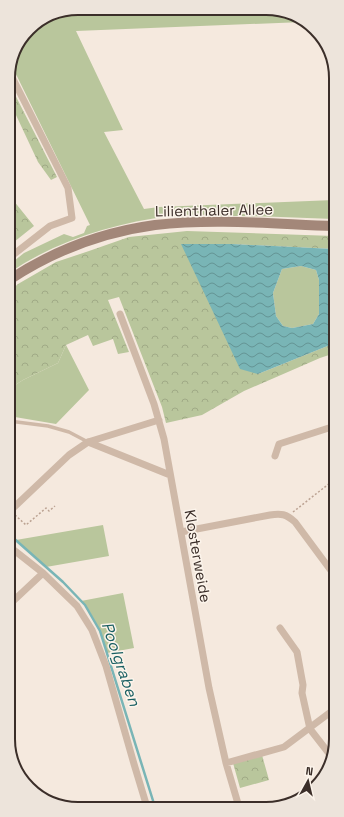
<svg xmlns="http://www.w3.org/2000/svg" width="344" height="817" font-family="'Space Grotesk',sans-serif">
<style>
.grass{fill:#b9c69c}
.forest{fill:url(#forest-crowns)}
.water{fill:url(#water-waves);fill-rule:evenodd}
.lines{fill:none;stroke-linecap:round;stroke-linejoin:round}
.stream{stroke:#79b5b6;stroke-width:2.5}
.path{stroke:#bba292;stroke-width:1.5;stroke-dasharray:2 2;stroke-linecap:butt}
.lane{stroke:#cfb9a8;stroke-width:3.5}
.street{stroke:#cfb9a8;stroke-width:7}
.secondary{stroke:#a38779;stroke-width:10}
.labels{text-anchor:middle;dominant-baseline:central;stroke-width:3;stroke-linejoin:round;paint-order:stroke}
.street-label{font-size:15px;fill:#3b2e29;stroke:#fcf4eb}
.water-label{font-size:16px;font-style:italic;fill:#195f62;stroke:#fcf4eb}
.rim{fill:none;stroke:#3b2e29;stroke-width:2}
</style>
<defs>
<pattern id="forest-crowns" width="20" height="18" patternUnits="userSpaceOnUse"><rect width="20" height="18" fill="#b9c69c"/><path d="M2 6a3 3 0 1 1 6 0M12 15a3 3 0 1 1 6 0" fill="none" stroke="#a0aa86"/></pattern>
<pattern id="water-waves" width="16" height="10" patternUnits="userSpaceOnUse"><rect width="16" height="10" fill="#79b5b6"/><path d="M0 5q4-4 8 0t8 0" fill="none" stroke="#649494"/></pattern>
</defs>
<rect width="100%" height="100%" fill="#f5e9de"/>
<!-- grass -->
<path class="grass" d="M 78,8 L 280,9 L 303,22 L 76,31 L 123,130 L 104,132 L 144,209 L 159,207 L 334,200 L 334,219 C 298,218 261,216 225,216 C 207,215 188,214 170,216 C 115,223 55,241 9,273 L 9,265 L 24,253 L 64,234 L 73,237 L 84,233 L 87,226 L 90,225 L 11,64 L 15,47 L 32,25 Z
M 301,266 L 316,270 L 319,280 L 319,314 L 313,324 L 292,328 L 283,326 L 276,316 L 273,293 L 282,269 Z
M 66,345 L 89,390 L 56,424 L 9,416 L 9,389 L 23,380 L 58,363 Z
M 103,525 L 109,556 L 46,567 L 16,540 Z
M 123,593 L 134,648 L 107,653 C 101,635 95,615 81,601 Z"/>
<!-- forest -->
<path class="forest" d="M 8,81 L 57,177 L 51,180 L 38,162 L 8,98 Z
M 9,195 L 34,226 L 9,246 Z
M 187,231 L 334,236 L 334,249 L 232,244 L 258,374 L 335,343 L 335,353 L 320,358 L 244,391 L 202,415 L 166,423 L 162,407 L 119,297 L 108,300 L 129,352 L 118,354 L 113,339 L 93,346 L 88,335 L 66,345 L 58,363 L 23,380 L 9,389 L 9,292 L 18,284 L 56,262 L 89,251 L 129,237 Z
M 262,755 L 269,780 L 240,788 L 233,763 Z"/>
<!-- water -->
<path class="water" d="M 181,244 L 232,244 L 334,249 L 335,343 L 258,374 L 240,369 ZM 301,266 L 316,270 L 319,280 L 319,314 L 313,324 L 292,328 L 283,326 L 276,316 L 273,293 L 282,269 Z"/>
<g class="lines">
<!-- stream -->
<path class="stream" d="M 10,535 L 63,582 L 85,605 L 100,631 L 155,807"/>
<!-- path -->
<path class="path" d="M 293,512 L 335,479
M 15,515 L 26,525 L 46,508 L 49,511 L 55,506"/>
<!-- lane -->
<path class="lane" d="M 9,421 L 48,426 L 69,432 L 88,442"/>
<!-- street -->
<path class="street" d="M 9,71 L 68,188 L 72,218 L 50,226 L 9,258
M 120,314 L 154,404 L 164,439 L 209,688 L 226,763 L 239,807
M 88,442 L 170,475
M 275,456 L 279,444 L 335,426
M 10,511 L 69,455 L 88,442 L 159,420
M 181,532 L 270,515 C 281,513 286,514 295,522 L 335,576
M 10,547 L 43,573 L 77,606 L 92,630 L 106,666 L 134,764 L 147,807
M 10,604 L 43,573
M 280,628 L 297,652 L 303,685 L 302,693 L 310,729 L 331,756
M 226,763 L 284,747 L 336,708"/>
<!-- secondary -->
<path class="secondary" d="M 9,280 C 53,251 103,232 155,225 C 214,218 275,224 334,226"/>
</g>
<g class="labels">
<!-- street labels -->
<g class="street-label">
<text transform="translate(214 210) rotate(-1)">Lilienthaler Allee</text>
<text transform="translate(198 556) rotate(80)">Klosterweide</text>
</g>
<!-- water labels -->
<g class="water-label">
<text transform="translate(121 664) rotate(71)">Poolgraben</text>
</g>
</g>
<!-- crop -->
<path d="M0 0H344V817H0ZM78 15H266A63 63 0 0 1 329 78V739A63 63 0 0 1 266 802H78A63 63 0 0 1 15 739V78A63 63 0 0 1 78 15Z" fill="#ede4db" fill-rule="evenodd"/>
<path class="rim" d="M78 15H266A63 63 0 0 1 329 78V739A63 63 0 0 1 266 802H78A63 63 0 0 1 15 739V78A63 63 0 0 1 78 15Z"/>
<!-- north arrow -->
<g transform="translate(308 781) rotate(8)" stroke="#fcf4eb" stroke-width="3" paint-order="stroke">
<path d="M0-3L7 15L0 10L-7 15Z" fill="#3b2e29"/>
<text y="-6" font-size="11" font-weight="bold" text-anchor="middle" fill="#3b2e29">N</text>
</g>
</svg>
